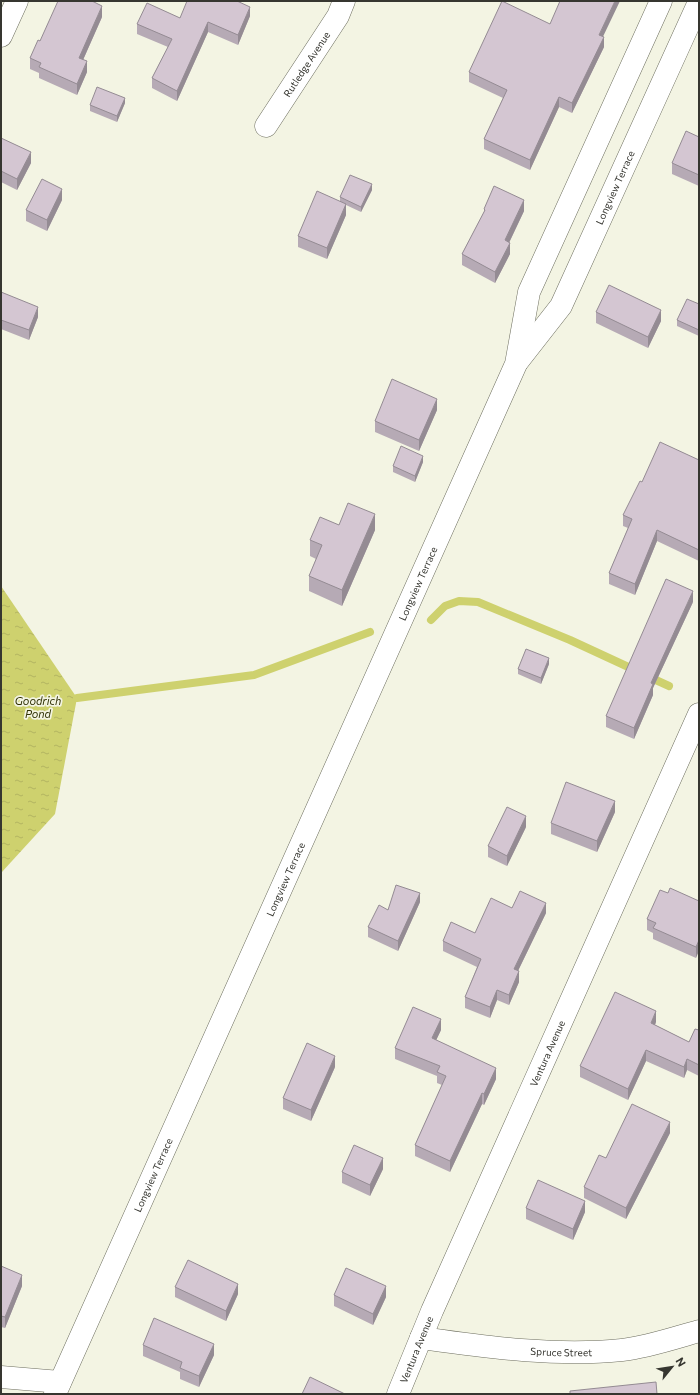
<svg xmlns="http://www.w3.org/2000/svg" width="700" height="1395" font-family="Commissioner,sans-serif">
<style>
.water{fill:url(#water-ripples)}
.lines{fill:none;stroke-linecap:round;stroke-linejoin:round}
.stream{stroke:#ced16e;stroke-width:8}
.street-casing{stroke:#6d6e5f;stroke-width:23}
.street{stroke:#fff;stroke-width:22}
.wall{fill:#b6aab5}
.shaded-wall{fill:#948b93}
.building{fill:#d4c6d2;stroke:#948b93}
.labels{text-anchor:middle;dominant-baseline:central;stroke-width:3.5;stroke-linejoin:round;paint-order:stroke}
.street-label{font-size:10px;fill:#363630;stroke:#f3f4e3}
.water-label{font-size:11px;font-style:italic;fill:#303105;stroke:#f3f4e3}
</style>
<defs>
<pattern id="water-ripples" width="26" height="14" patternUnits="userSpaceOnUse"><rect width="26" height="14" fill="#ced16e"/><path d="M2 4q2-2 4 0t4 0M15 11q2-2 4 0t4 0" fill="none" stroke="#b2b460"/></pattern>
</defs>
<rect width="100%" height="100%" fill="#f3f4e3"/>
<!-- water -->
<path class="water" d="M 1,586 L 77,698 L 55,814 L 1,873 Z"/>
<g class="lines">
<!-- stream -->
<path class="stream" d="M 431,620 L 445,606 L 459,601 L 478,602 L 570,640 L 637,671
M 647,676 L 669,686
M 77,698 L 254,675 L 370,632"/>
<!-- street casing -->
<g class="street-casing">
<g id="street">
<path d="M 1,36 L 17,1"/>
<path id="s1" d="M 266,126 L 338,16 L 344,1"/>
<path id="s2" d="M 518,361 L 561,306 L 699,2"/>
<path id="s3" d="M 421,1338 C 487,1347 555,1357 622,1350 C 648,1347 674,1338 699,1331"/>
<path d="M 1,1377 L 60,1382"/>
<path id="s4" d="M 55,1394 L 516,364 L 529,292 L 661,1"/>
<path id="s5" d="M 398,1394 L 432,1311 L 699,714"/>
</g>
</g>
<!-- street -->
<use href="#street" class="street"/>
</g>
<!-- wall -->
<path class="wall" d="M 250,16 L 238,45 L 208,32 L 177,101 L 152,88 L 152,78 L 168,47 L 137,34 L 137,24 L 180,18 Z
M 102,17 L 83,60 L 87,72 L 77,95 L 39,78 L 39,73 L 30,69 L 30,58 L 40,41 Z
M 550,24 L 603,37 L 604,47 L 572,113 L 559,107 L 530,170 L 484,149 L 484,139 L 503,98 L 469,82 L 469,72 Z
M 125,103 L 117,122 L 90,111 L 90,105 Z
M 699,136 L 699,186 L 672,174 L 672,163 Z
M 1,138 L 31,163 L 17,190 L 1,182 Z
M 372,190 L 361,212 L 346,205 L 346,215 L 327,259 L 298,247 L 298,236 L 340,201 L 340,197 Z
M 62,200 L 47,231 L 26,221 L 26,210 Z
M 484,209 L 524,211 L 509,243 L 510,254 L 495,283 L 462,265 L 462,254 L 484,212 Z
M 1,292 L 38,317 L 29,340 L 1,329 Z
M 699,304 L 699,336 L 677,326 L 677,320 Z
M 596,312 L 661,321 L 648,348 L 596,323 Z
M 437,410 L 419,451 L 375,432 L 375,421 Z
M 699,460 L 699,561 L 657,541 L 635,595 L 609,584 L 609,573 L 628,528 L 623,526 L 623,515 L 642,482 Z
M 423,462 L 415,482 L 393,472 L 393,466 Z
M 339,525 L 375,530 L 342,606 L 309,591 L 309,576 L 316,559 L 310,556 L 310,540 Z
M 693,602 L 653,688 L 653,695 L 634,739 L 606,727 L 606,716 Z
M 549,664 L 541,684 L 518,674 L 518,669 Z
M 615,812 L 597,852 L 551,834 L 551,823 Z
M 526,827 L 507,866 L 488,857 L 488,846 Z
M 668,893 L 699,901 L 696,958 L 653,939 L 653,933 L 647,930 L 647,919 Z
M 420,902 L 398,951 L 368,937 L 368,927 L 388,910 Z
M 512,908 L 546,913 L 518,971 L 519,982 L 509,1005 L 497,1000 L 490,1018 L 465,1008 L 465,997 L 477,967 L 443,951 L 443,941 L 475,933 Z
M 656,1022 L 655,1025 L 689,1042 L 699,1030 L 699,1076 L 687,1070 L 684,1078 L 646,1061 L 628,1100 L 580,1077 L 580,1066 Z
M 441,1030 L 436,1040 L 496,1079 L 484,1105 L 482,1104 L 450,1172 L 415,1156 L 415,1145 L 442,1085 L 437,1083 L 437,1076 L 395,1059 L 395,1048 Z
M 335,1067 L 311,1121 L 283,1109 L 283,1098 Z
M 670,1133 L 626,1219 L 584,1198 L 584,1187 L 606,1158 Z
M 383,1169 L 370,1196 L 342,1183 L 342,1172 Z
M 526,1208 L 585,1212 L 573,1240 L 526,1219 Z
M 1,1266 L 22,1286 L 5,1328 L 1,1327 Z
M 175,1287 L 238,1294 L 226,1321 L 175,1297 Z
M 334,1295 L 386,1297 L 373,1325 L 334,1306 Z
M 143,1345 L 214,1355 L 199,1387 L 180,1379 L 180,1372 L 143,1356 Z"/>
<!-- shaded-wall -->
<path class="shaded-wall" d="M 615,1 L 620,1 L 599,45 L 599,35 Z
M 102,6 L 102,17 L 79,69 L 79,58 Z
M 250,7 L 250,16 L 238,45 L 238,35 Z
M 208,22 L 208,32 L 177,101 L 177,91 Z
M 604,37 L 604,47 L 572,113 L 572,103 Z
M 87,61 L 87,72 L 77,95 L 77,84 Z
M 559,97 L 559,107 L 530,170 L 530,160 Z
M 125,98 L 125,103 L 117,122 L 117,116 Z
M 31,152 L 31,163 L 17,190 L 17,179 Z
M 372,184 L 372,190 L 361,212 L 361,207 Z
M 62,189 L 62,200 L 47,231 L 47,220 Z
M 524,200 L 524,211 L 505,251 L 505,240 Z
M 346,204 L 346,215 L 327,259 L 327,248 Z
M 510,243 L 510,254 L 495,283 L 495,272 Z
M 38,307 L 38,317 L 29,340 L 29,330 Z
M 661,310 L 661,321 L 648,348 L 648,337 Z
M 437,399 L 437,410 L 419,451 L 419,440 Z
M 423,456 L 423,462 L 415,482 L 415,476 Z
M 375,514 L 375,530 L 342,606 L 342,590 Z
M 657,530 L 657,541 L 635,595 L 635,584 Z
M 693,591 L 693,602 L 653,688 L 653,695 L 634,739 L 634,728 L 651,683 Z
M 549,658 L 549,664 L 541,684 L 541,678 Z
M 615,801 L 615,812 L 597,852 L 597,841 Z
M 526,816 L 526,827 L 507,866 L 507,856 Z
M 420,893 L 420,902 L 398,951 L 398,941 Z
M 546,903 L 546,913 L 514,979 L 514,969 Z
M 699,940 L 699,951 L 696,958 L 696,947 Z
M 519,971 L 519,982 L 509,1005 L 509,995 Z
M 497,990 L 497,1000 L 490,1018 L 490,1007 Z
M 656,1011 L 656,1022 L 651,1034 L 651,1023 Z
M 441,1019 L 441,1030 L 432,1049 L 432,1038 Z
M 646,1050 L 646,1061 L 628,1100 L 628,1089 Z
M 335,1056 L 335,1067 L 311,1121 L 311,1110 Z
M 687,1059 L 687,1070 L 684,1078 L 684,1067 Z
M 496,1068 L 496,1079 L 484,1105 L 484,1094 Z
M 482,1093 L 482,1104 L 450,1172 L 450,1161 Z
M 670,1122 L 670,1133 L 626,1219 L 626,1208 Z
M 383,1158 L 383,1169 L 370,1196 L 370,1185 Z
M 585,1201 L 585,1212 L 573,1240 L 573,1229 Z
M 22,1275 L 22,1286 L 5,1328 L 5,1317 Z
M 238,1284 L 238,1294 L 226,1321 L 226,1311 Z
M 386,1286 L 386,1297 L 373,1325 L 373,1314 Z
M 214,1344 L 214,1355 L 199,1387 L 199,1376 Z"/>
<!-- building -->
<path class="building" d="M 58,1 L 92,1 L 102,6 L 79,58 L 87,61 L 77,84 L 39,67 L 41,63 L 30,58 L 38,40 L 40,41 Z
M 187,1 L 237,1 L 250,7 L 238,35 L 208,22 L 177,91 L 152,78 L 172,39 L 137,24 L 147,3 L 180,18 Z
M 502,1 L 550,24 L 560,1 L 615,1 L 599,35 L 604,37 L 572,103 L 559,97 L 530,160 L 484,139 L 507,90 L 469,72 Z
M 97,87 L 125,98 L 117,116 L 90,105 Z
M 686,131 L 699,137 L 699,136 L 699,175 L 672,163 Z
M 1,138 L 31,152 L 17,179 L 1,171 Z
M 350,175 L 372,184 L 361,207 L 340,197 Z
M 42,179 L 62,189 L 47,220 L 26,210 Z
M 494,186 L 524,200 L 505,240 L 510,243 L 495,272 L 462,254 L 485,210 L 484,209 Z
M 317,191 L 346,204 L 327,248 L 298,236 Z
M 609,285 L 661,310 L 648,337 L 596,312 Z
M 1,292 L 38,307 L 29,330 L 1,320 Z
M 687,299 L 699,304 L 699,330 L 677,320 Z
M 392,379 L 437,399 L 419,440 L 375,421 Z
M 660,442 L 699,460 L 699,550 L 657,530 L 635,584 L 609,573 L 632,519 L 623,515 L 640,481 L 642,482 Z
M 401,446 L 423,456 L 415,476 L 393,466 Z
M 348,503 L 375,514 L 342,590 L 309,576 L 322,545 L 310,540 L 320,517 L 339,525 Z
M 666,579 L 693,591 L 651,683 L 653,684 L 634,728 L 606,716 Z
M 526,649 L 549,658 L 541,678 L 518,669 Z
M 566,782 L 615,801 L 597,841 L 551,823 Z
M 507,807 L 526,816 L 507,856 L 488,846 Z
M 396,885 L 420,893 L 398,941 L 368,927 L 379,905 L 388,910 Z
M 670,888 L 699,901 L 699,940 L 696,947 L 653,928 L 656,923 L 647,919 L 660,890 L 668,893 Z
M 520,891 L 546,903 L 514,969 L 519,971 L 509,995 L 497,990 L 490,1007 L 465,997 L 481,959 L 443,941 L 451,922 L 475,933 L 491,898 L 512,908 Z
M 615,992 L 656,1011 L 651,1023 L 689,1042 L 695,1029 L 699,1030 L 699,1065 L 687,1059 L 684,1067 L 646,1050 L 628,1089 L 580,1066 Z
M 413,1007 L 441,1019 L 432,1038 L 496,1068 L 484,1094 L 482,1093 L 450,1161 L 415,1145 L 446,1076 L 437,1072 L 440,1066 L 395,1048 Z
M 307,1043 L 335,1056 L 311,1110 L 283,1098 Z
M 632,1104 L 670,1122 L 626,1208 L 584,1187 L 599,1155 L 606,1158 Z
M 354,1145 L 383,1158 L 370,1185 L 342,1172 Z
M 538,1180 L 585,1201 L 573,1229 L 526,1208 Z
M 188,1260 L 238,1284 L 226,1311 L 175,1287 Z
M 1,1266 L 22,1275 L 5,1317 L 1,1316 Z
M 346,1268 L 386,1286 L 373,1314 L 334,1295 Z
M 154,1318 L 214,1344 L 199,1376 L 180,1368 L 182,1362 L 143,1345 Z
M 310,1377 L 345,1394 L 302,1394 Z
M 656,1382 L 657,1394 L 570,1394 L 570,1391 Z"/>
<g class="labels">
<!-- street labels -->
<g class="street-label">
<text stroke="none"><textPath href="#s1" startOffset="74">Rutledge Avenue</textPath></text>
<text stroke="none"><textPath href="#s2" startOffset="200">Longview Terrace</textPath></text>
<text stroke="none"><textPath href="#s4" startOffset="888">Longview Terrace</textPath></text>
<text stroke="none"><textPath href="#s4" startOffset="564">Longview Terrace</textPath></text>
<text stroke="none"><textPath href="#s5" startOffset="372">Ventura Avenue</textPath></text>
<text stroke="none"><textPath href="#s4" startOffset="240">Longview Terrace</textPath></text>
<text stroke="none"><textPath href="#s5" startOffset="48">Ventura Avenue</textPath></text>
<text stroke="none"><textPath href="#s3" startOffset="141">Spruce Street</textPath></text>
</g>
<!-- water labels -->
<g class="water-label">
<text x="38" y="700">Goodrich<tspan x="38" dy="13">Pond</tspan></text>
</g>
</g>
<!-- border -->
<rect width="700" height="1395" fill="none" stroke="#363630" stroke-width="4"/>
<!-- north arrow -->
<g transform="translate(672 1367) rotate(60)" stroke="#f3f4e3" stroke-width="3" paint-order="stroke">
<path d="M0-3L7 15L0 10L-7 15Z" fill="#363630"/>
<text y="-6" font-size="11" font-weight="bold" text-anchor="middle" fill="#363630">N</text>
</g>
</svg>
